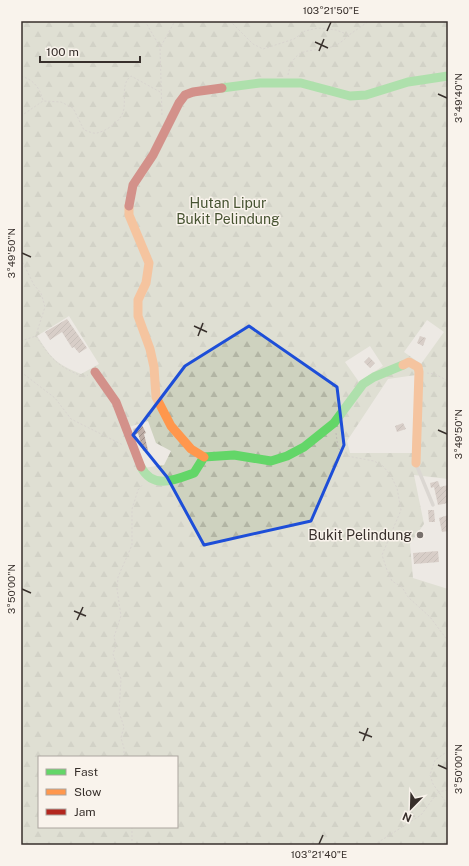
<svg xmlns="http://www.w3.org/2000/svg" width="469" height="866" font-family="'Public Sans',sans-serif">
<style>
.forest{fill:url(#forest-firs);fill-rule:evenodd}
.building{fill:url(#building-hatch)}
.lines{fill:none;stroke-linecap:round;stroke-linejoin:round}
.path{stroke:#bfbab5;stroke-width:1;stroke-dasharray:2 2;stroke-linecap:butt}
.lane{stroke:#c6c1bc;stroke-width:3.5}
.fast{stroke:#63d668;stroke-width:9}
.slow{stroke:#ff974d;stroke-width:9}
.jam{stroke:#b3261e;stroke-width:9}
.marked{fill:none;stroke:#1d4ed8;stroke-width:3;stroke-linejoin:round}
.ticks{fill:none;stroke:#372f2b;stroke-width:1.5}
.poi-dot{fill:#77706c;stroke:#f9f3ec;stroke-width:1.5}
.labels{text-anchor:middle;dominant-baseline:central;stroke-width:3;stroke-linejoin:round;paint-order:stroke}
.park-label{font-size:14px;fill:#465331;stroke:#f9f3ec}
.poi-label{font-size:14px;fill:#372f2b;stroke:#f9f3ec;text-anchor:end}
.neatline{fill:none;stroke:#372f2b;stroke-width:1.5}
.ticks-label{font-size:10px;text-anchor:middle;fill:#372f2b}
</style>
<defs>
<pattern id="forest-firs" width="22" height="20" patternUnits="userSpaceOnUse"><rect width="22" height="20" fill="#ced2bf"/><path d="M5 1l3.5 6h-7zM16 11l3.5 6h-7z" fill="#b2b5a4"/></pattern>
<pattern id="building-hatch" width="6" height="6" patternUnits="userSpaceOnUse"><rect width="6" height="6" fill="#bfaea7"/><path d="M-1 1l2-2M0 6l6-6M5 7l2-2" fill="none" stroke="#9c8e88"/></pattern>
</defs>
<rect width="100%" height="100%" fill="#ede9e4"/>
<!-- forest -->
<path class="forest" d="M 21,21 L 448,21 L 448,479 L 414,475 L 424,524 L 410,544 L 413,578 L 448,589 L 448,845 L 21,845 ZM 69,316 L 99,364 L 81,374 C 55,363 52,359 37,336 ZM 427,320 L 444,332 L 421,364 L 404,352 ZM 370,346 L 383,366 L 359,382 L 345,362 ZM 416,375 L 412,453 L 350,453 L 347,441 L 388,379 ZM 148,421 L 156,443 L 171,451 L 164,465 L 143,468 L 129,427 ZM 39,757 L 177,757 L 177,827 L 39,827 Z"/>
<!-- building -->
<path class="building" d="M 67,319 L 87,348 L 79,353 L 74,347 L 72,348 L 62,332 L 50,340 L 45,332 Z
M 420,336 L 426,338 L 423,346 L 417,343 Z
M 369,357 L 375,363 L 370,368 L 364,362 Z
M 403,423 L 406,429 L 397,432 L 395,426 Z
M 142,425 L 146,433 L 144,434 L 148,450 L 143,451 L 138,433 L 135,435 L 133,429 Z
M 438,481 L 440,487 L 448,485 L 448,503 L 438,505 L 434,487 L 431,488 L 430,483 Z
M 428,510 L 434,510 L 435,522 L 429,522 Z
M 448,515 L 448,531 L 442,532 L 439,518 Z
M 438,551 L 439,562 L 414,564 L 413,553 Z"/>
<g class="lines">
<!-- path -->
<path class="path" d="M 145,21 L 160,47 L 162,116
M 230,21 L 253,44 L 263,49 L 294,39 L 305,31 L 318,28 L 336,30 L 349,35 L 369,21
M 161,46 L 175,21
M 288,75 C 294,45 310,53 331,47 C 337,46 344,40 349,35
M 21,76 C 34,80 40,88 43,101
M 21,116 L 43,101 L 61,102 L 73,108 L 84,130 C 88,131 93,134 97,133 C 106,131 120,122 123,112 C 127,101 120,84 131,76 L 162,93
M 21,259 L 34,285 L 41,293 L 45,307 L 36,335
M 21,341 L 36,336 C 52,360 57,366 84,377 L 88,375
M 21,372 L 55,398 L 71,419 L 123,445
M 427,373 L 435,374 L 448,381
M 336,433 L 338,448 L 347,456 L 374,461 L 383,466 L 391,476 L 397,488 L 401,510 L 382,555 L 387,570 L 392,581 L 402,587 L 408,597 L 430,617 L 448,641
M 448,751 L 435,760 L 430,775 L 433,784 L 448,805
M 124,757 L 124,748 L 121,738 L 124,727 L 119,712 L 121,679 L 113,654 L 116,645 L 114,637 L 121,616 L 117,589 L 118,577 L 132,545 L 132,509 L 138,490 L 143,484
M 132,827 L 132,845
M 374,845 L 421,815 L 438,792 L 448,790"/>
<!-- lane -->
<path class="lane" d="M 416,464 L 433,505"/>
<!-- fast -->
<path class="fast" d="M 222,88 L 260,83 L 301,83 L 350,96 L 366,95 L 408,82 L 448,76
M 141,467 C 153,490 175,480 194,473 L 204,457 L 234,455 L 271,461 L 287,456 L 304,447 L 334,423 L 363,384 L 374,377 L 403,365"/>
<!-- slow -->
<path class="slow" d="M 129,206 L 129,215 L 149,263 L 146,283 L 138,300 L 138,316 L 150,349 L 154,367 L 156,397 L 171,426 L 191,449 L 204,457
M 403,365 L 409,362 L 418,367 L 419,372 L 416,463"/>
<!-- jam -->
<path class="jam" d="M 129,206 L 133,185 L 153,155 L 179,103 L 185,95 L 193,92 L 222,88
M 95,372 L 116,402 L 141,467"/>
</g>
<!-- marked area -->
<path d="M0 0H469V866H0ZM 249,326 L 337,387 L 344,445 L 311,521 L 204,545 L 167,477 L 133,435 L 185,366 Z" fill="#ede9e4" fill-opacity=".55" fill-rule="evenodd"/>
<path class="marked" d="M 249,326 L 337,387 L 344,445 L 311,521 L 204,545 L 167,477 L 133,435 L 185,366 Z"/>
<!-- ticks -->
<path class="ticks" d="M 327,31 L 331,22M 315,42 L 328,48M 319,51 L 324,39M 438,94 L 447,98M 22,253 L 31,257M 194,326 L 207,332M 198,336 L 203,323M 438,430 L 447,434M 22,589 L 31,593M 74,611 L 86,616M 77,620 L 83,607M 359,732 L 372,737M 363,741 L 368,728M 438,765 L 447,769M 319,844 L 323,835"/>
<!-- markers -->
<circle class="poi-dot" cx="420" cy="535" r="4"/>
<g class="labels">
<!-- park labels -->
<g class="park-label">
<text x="228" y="203">Hutan Lipur<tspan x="228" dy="16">Bukit Pelindung</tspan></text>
</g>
<!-- poi labels -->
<g class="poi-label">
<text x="412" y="535">Bukit Pelindung</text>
</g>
</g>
<!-- border -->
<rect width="469" height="866" fill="none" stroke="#f9f3ec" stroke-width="44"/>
<!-- legend -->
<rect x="38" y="756" width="140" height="72" fill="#f9f3ec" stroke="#aba59f"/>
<rect x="46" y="769" width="20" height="6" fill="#63d668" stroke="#aba59f"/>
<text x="74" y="776" font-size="12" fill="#372f2b">Fast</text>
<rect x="46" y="789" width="20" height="6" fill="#ff974d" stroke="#aba59f"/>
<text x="74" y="796" font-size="12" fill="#372f2b">Slow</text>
<rect x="46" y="809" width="20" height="6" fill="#b3261e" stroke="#aba59f"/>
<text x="74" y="816" font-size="12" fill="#372f2b">Jam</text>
<!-- north arrow -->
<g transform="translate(411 808) rotate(203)" stroke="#f9f3ec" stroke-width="3" paint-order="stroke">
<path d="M0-3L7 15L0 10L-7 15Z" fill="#372f2b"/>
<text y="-6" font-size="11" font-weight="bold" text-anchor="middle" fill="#372f2b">N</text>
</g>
<!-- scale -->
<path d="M40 56v6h100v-6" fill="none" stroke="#372f2b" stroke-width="2"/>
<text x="46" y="56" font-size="12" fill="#372f2b" stroke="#f9f3ec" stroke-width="3" paint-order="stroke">100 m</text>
<rect x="22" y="22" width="425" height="822" class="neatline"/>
<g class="ticks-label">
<text x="331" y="14">103°21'50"E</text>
<text transform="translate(458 98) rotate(-90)" y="4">3°49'40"N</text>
<text transform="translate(11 253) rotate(-90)" y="4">3°49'50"N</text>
<text transform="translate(458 434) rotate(-90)" y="4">3°49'50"N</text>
<text transform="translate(11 589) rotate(-90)" y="4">3°50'00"N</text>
<text transform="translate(458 769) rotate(-90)" y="4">3°50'00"N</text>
<text x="319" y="858">103°21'40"E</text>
</g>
</svg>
